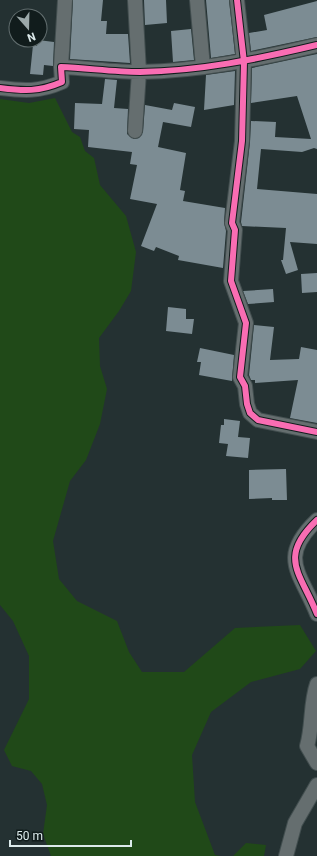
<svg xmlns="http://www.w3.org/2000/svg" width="317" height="856" font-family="Roboto,sans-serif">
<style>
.green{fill:#204918}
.building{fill:#7c8c93}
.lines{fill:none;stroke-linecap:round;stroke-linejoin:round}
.minor-casing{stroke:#424e4f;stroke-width:16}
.minor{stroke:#656e6f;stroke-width:14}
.cycleway-casing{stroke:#111c1c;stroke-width:8}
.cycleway{stroke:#f96db3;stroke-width:6}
</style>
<rect width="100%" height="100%" fill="#243132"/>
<!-- green -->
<path class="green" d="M 55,98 L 72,132 L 80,137 L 85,151 L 94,158 L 100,185 L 126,216 L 136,252 L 131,291 L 119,311 L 99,338 L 100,366 L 107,389 L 100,424 L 86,460 L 70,481 L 53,541 L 59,579 L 77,601 L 117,621 L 129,652 L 142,672 L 184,672 L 235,628 L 300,625 L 316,651 L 300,669 L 251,682 L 211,712 L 192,755 L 195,802 L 215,855 L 220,856 L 51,856 L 43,834 L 47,805 L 42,784 L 31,771 L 12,766 L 4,750 L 29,699 L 29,656 L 13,621 L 0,605 L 0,99 L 29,103 Z
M 246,843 L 266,845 L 264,856 L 233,856 Z"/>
<!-- building -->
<path class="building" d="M 73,0 L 103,0 L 101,21 L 107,21 L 106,34 L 128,34 L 130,63 L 70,59 Z
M 144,0 L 166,0 L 167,23 L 145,25 Z
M 206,0 L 229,0 L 235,54 L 211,58 Z
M 317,1 L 317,37 L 251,51 L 249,33 L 267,30 L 264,15 Z
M 191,29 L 194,60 L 173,62 L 171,31 Z
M 38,40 L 54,42 L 53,66 L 44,65 L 43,75 L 30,74 L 33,45 L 37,46 Z
M 317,54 L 317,149 L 314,148 L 302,152 L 261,149 L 257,189 L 317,194 L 317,244 L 290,242 L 298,270 L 286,274 L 281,260 L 283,260 L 286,228 L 242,226 L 241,222 L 250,142 L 251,121 L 276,122 L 275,137 L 311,139 L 297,96 L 251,103 L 252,68 Z
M 235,71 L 234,105 L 204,110 L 206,75 Z
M 105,79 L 117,80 L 114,108 L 128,109 L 127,134 L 134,139 L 139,138 L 143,132 L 145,105 L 172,110 L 174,103 L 195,107 L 191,127 L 163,122 L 158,147 L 186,153 L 180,190 L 185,191 L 183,201 L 225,208 L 224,222 L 226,231 L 223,268 L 178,260 L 179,256 L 156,247 L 154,251 L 141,246 L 157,204 L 130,199 L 137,165 L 130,164 L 132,152 L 88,147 L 89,130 L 74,129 L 75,103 L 102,104 Z
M 317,273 L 317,292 L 302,293 L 301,274 Z
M 273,289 L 274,302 L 248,304 L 243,291 Z
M 168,307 L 186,309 L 186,319 L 194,319 L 192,334 L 166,331 Z
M 254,325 L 274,327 L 270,360 L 299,359 L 301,347 L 317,350 L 317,423 L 290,418 L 298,380 L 255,383 L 255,380 L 251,380 L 249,375 Z
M 200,348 L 234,355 L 232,381 L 199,375 L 201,362 L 197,362 Z
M 224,419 L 240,421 L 238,437 L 250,438 L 248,458 L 226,456 L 228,444 L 219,443 L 221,425 L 224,425 Z
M 286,469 L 287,500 L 272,500 L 272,498 L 249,499 L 249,470 Z"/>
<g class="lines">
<!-- minor casing -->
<g class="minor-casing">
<path id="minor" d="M 197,0 L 203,67
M 237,0 L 244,62 L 242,141 L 232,223 L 235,230 L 231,281 L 246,323 L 240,377 L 245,386 L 247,404 L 250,413 L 258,420 L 317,432
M 61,67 L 65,0
M 0,88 C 24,91 39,92 62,82 L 61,67 C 87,68 114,72 140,72 C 200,71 258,59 317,45
M 135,131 L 139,72 L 135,0
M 317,520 C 277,558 301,573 317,614
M 317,684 C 310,704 313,726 307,746 L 317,763
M 286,856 L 295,823 L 317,785"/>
</g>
<!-- minor -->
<use href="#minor" class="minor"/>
<!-- cycleway casing -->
<g class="cycleway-casing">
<path id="cycleway" d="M 237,0 L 244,62 L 242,141 L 232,223 L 235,230 L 231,281 L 246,323 L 240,377 L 245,386 L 247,404 L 250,413 L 258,420 L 317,432
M 0,88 C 24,91 39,92 62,82 L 61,67 C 87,68 114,72 140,72 C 200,71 258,59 317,45
M 317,520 C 277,558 301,573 317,614"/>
</g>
<!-- cycleway -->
<use href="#cycleway" class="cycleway"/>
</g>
<!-- north arrow -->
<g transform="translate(28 28) rotate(160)"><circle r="19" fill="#111c1c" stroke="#626e6f"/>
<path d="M0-3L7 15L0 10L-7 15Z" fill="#9ca9aa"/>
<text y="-6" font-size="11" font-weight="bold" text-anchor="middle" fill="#dceaeb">N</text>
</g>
<!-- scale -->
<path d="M10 840v6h121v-6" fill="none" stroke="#dceaeb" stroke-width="2"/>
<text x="16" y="840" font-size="12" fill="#dceaeb" stroke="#111c1c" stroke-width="3" paint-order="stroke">50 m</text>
</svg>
